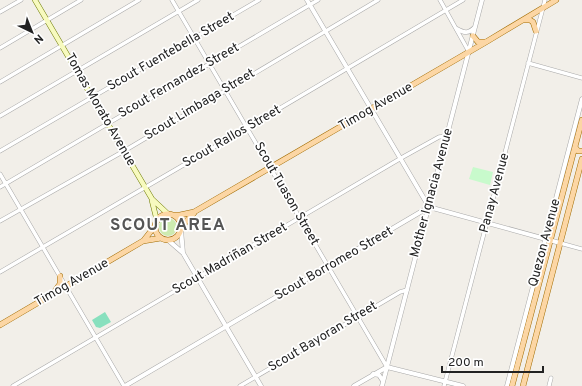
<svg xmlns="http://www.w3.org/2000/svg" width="582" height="386" font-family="Overpass,sans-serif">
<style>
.grass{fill:#cdebb0}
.park{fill:#c8facc}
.pitch{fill:#88e0be}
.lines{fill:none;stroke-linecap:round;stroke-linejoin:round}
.minor-casing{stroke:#a9a9a9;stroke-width:4.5}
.tertiary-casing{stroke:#a9a9a9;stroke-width:5}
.secondary-casing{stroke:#707d05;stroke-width:5.5}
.primary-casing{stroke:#a06b00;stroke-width:6}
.minor{stroke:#fff;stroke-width:3.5}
.tertiary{stroke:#fff;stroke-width:4}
.secondary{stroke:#f7fabf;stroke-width:4.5}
.primary{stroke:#fcd6a4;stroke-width:5}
.labels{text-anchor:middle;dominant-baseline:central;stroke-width:3.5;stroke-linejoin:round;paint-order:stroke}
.street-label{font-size:13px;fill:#222;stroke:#fff}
.district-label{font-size:17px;font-weight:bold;letter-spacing:1px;fill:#555;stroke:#fff}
</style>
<rect width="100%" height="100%" fill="#f2efe9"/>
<!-- grass -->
<path class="grass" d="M159 227a9 9 0 1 1 18 0a9 9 0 1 1-18 0Z"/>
<!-- park -->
<path class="park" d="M 473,167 L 493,172 L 490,185 L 469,179 Z"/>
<!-- pitch -->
<path class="pitch" d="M 105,312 L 111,322 L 100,328 L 96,327 L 92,320 Z"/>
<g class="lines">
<!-- minor casing -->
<g class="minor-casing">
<path id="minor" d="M 172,0 L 387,367
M 440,0 L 469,52
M 0,12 L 21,0
M 0,48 L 81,0
M 528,63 L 582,78
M 0,82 L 139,0
M 0,116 L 198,0
M 0,151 L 259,0
M 0,174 L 124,386
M 0,187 L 318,0
M 0,221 L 124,151 L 378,0
M 560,243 L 582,249
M 0,272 C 155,182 309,92 463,0
M 13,386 L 403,157 L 439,137 L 447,136
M 240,386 L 400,292 L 407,290
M 444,386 L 545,0
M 549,386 L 551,378"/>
</g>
<!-- tertiary casing -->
<g class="tertiary-casing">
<path id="tertiary" d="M 307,0 L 429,207
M 457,29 C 464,33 469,34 475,27
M 181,230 L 183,253
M 168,240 L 183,253 L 261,386
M 387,367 L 463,386
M 373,374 L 379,375 L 383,381
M 125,386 L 429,207 L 560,243
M 354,386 L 387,367
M 382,386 L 482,0
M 507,386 L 582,99"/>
</g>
<!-- secondary casing -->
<g class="secondary-casing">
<path id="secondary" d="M 35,0 L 152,199 L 168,214
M 152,201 L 157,221"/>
</g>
<!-- primary casing -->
<g class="primary-casing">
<path id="primary" d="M 524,20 L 530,20 L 533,22 L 536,31
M 473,36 L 478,42 L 485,42
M 575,147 L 578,151 L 582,151
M155 227a13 13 0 1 1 26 0a13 13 0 1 1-26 0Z
M 173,215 L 180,215 L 194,212 L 486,42 L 556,0
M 181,227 L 194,213
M 144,240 L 155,226
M 55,291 L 60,284 L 60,276
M 0,325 L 143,241 L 161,238
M 512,386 L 582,120
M 523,386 L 582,159"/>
</g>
<!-- minor -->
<use href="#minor" class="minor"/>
<!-- tertiary -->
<use href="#tertiary" class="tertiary"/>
<!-- secondary -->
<use href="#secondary" class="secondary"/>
<!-- primary -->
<use href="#primary" class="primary"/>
</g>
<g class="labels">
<!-- street labels -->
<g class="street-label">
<text transform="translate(171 52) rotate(-30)">Scout Fuentebella Street</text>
<text transform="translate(179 81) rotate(-30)">Scout Fernandez Street</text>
<text transform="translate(200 105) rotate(-31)">Scout Limbaga Street</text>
<text transform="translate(376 107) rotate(-30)">Timog Avenue</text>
<text transform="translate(100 110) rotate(60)">Tomas Morato Avenue</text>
<text transform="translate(232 137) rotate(-30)">Scout Rallos Street</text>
<text transform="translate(432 193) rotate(-75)">Mother Ignacia Avenue</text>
<text transform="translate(495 193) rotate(-75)">Panay Avenue</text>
<text transform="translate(286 194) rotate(60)">Scout Tuason Street</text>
<text transform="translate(545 243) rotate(-75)">Quezon Avenue</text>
<text transform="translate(230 259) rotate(-30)">Scout Madriñan Street</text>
<text transform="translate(334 264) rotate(-30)">Scout Borromeo Street</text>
<text transform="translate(72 283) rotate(-30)">Timog Avenue</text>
<text transform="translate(323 337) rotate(-31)">Scout Bayoran Street</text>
</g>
<!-- district labels -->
<g class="district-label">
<text x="168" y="226">SCOUT AREA</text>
</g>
</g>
<!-- north arrow -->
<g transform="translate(32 32) rotate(137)" stroke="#ffffff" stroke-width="3" paint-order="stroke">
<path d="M0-3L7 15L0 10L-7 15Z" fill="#222222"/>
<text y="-6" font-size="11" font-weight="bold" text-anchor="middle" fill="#222222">N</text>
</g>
<!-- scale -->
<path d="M442 366v6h101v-6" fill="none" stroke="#222222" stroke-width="2"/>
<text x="448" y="366" font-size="12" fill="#222222" stroke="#ffffff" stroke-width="3" paint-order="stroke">200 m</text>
</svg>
